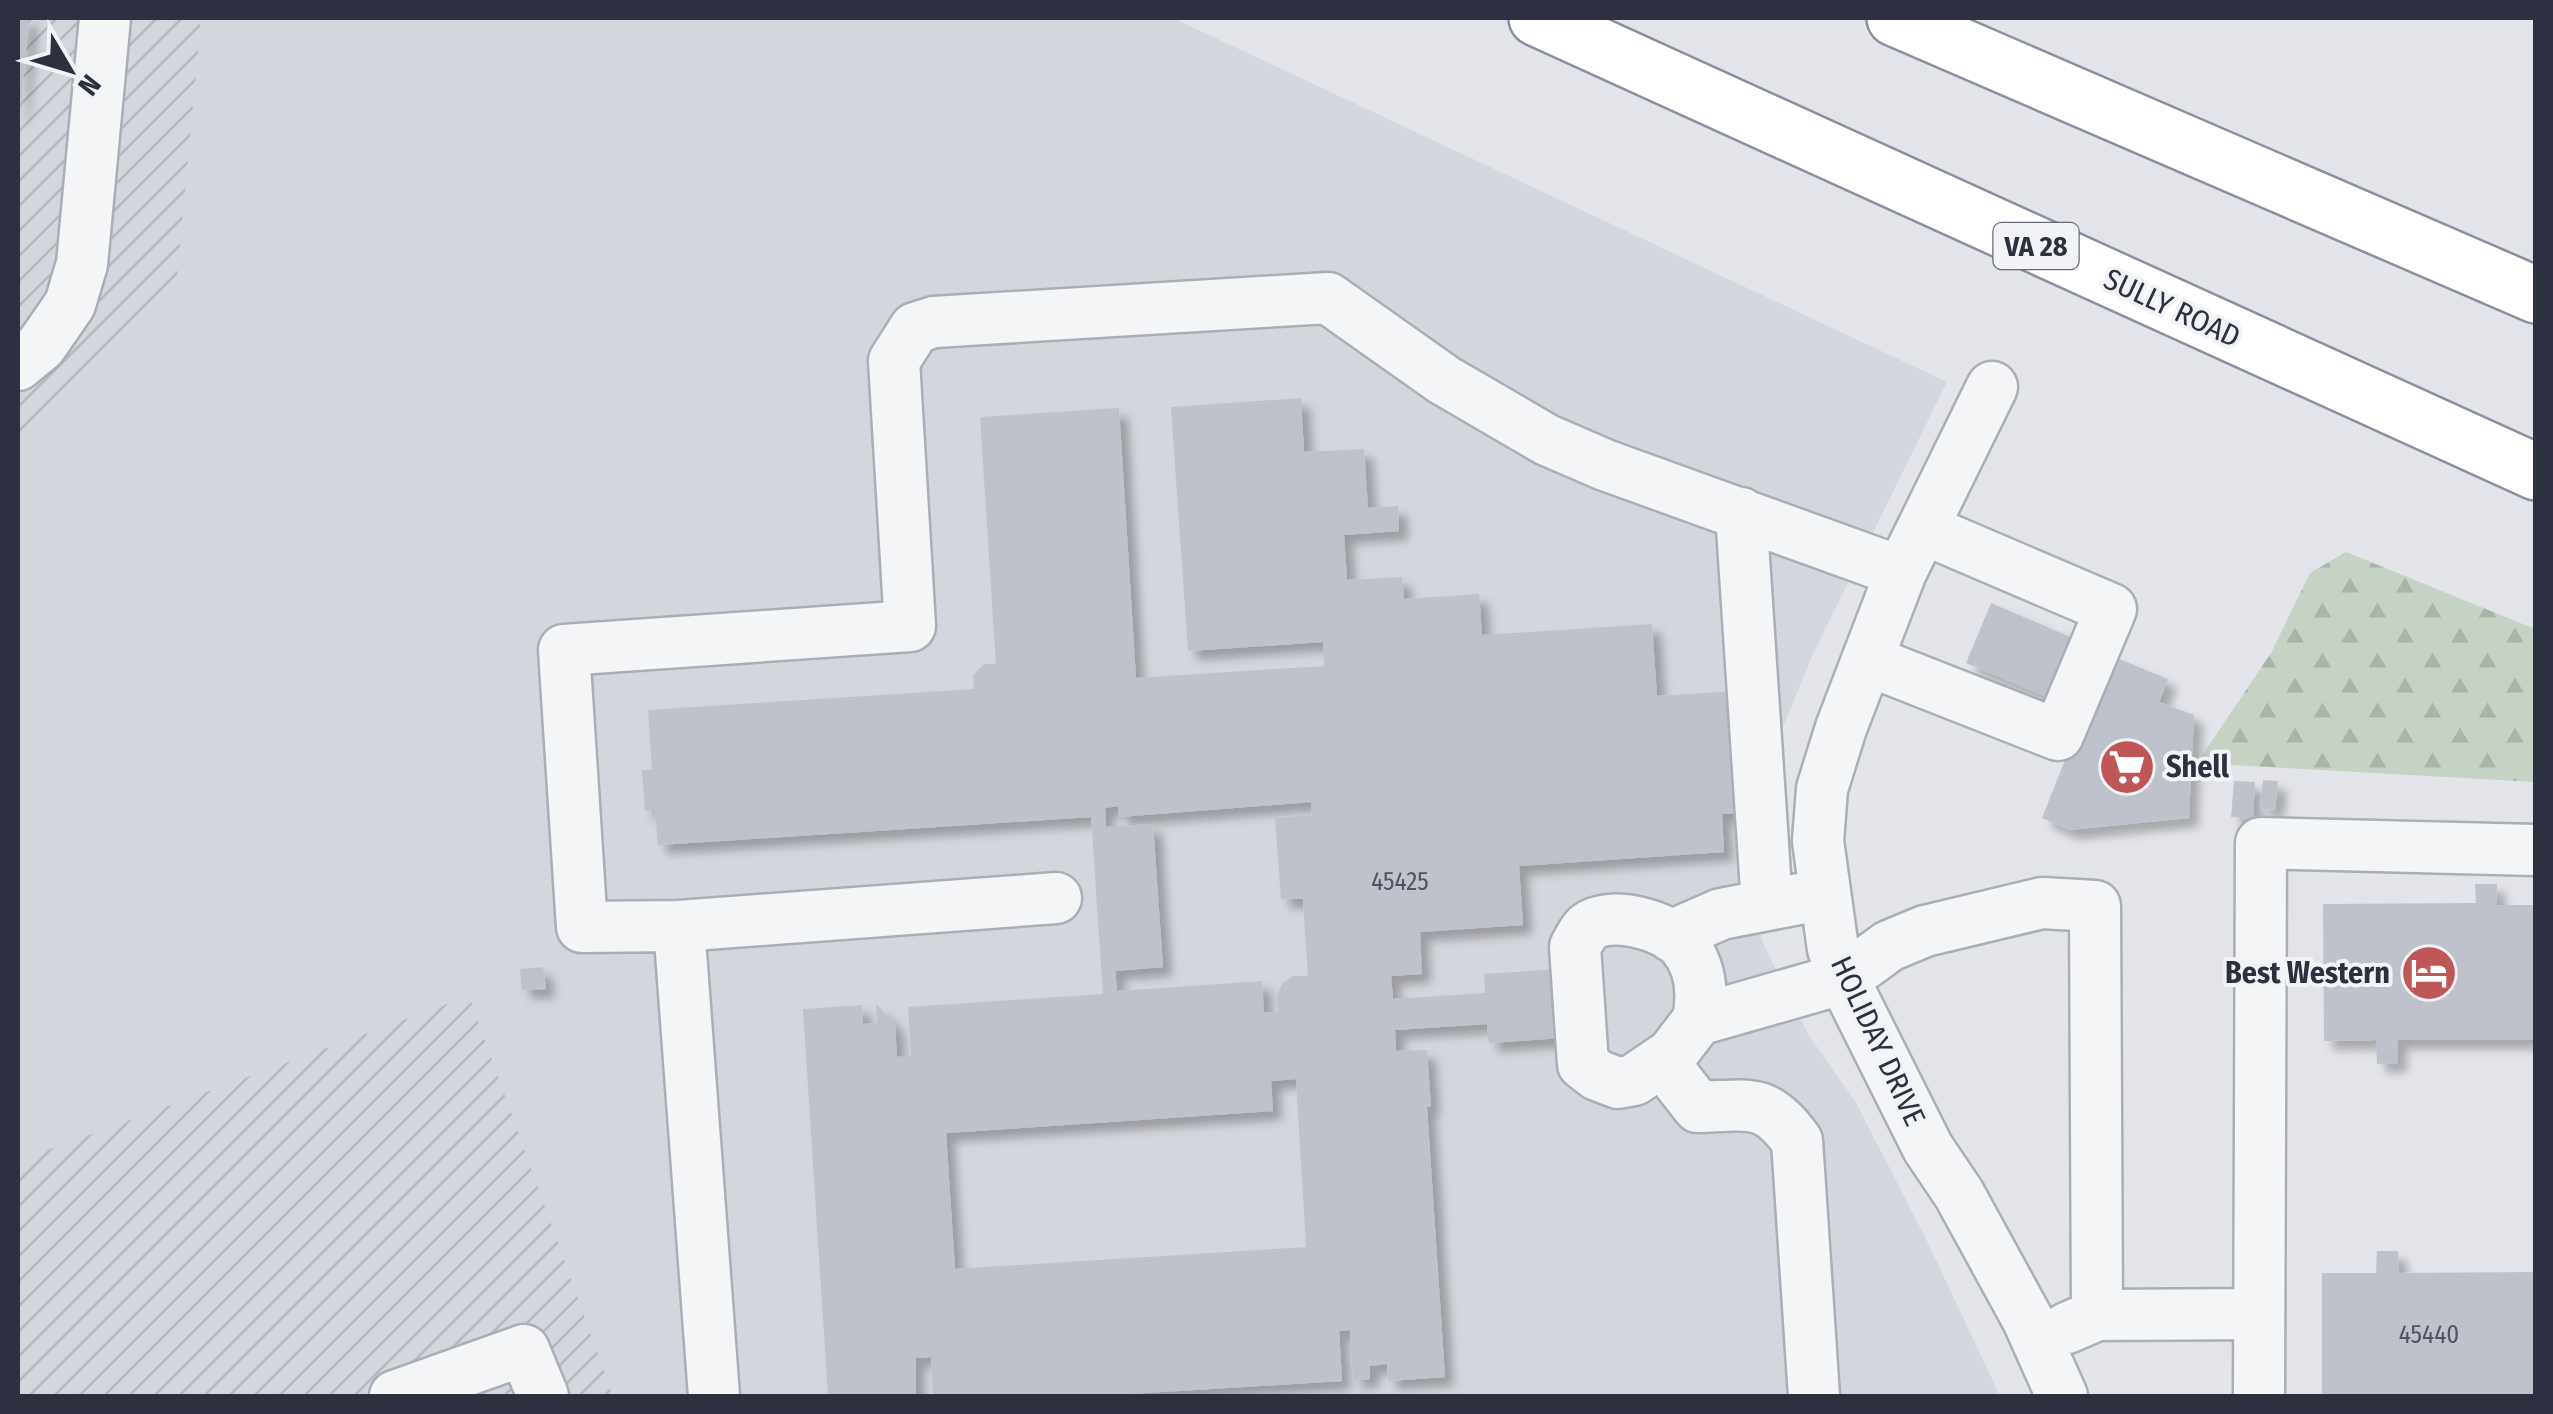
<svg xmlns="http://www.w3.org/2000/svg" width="2553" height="1414" font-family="'Fira Sans Condensed',sans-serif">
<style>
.built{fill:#d4d6dd}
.industrial{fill:url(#industrial-furrows)}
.forest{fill:url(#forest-firs)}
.building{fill:#c0c2cb;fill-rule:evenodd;filter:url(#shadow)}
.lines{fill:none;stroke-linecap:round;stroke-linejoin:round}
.minor-casing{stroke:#abaeb6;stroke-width:55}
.highway-casing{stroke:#8b8f9e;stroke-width:60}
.minor{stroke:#f4f5f7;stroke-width:50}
.highway{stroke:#fff;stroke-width:55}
.labels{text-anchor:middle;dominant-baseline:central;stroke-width:8;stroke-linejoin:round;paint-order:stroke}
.number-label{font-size:25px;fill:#515462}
.shield{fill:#f1f3f6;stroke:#676a76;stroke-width:2.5}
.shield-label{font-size:28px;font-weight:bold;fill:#2c303f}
.street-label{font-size:30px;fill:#2c303f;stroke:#f1f3f6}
.poi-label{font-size:30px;font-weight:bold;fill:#2c303f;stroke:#f1f3f6;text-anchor:start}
</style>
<defs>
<pattern id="industrial-furrows" width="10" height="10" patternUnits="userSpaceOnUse" patternTransform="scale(2.5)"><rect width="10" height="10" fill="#d4d6dd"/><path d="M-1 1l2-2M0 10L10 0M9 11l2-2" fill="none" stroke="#b6b8bf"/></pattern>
<pattern id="forest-firs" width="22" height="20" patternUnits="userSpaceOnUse" patternTransform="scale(2.5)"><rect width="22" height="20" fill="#c5d2c4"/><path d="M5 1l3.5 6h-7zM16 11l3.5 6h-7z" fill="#a9b5a9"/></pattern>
<filter id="shadow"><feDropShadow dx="9" dy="9" stdDeviation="5" flood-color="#0004"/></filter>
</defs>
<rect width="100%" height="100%" fill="#e2e4e9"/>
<!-- built -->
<path class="built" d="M 18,18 L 1173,18 L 1947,382 L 1813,654 L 1771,756 L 1749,843 L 1762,941 L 1808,1034 L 1855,1101 L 1925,1237 L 2000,1396 L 18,1396 Z"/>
<!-- industrial -->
<path class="industrial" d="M 18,18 L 201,18 L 176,289 L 18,450 Z
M 469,996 L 613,1396 L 18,1396 L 18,1161 Z"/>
<!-- forest -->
<path class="forest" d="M 2346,552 L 2535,629 L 2535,782 L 2197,763 L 2271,653 L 2310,573 Z"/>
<!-- building -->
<path class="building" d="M 18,18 L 29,18 L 20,113 L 18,113 Z
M 1301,398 L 1304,452 L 1364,449 L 1368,508 L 1398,506 L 1399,531 L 1344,535 L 1347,580 L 1402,577 L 1404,599 L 1479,594 L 1482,635 L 1652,624 L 1657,696 L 1734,691 L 1743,813 L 1722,814 L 1724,852 L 1519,866 L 1523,925 L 1420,932 L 1422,974 L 1391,976 L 1393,999 L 1485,993 L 1484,974 L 1586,967 L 1591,1036 L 1489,1043 L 1487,1024 L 1395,1030 L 1396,1051 L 1427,1050 L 1431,1107 L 1427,1107 L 1445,1377 L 1388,1381 L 1387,1364 L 1370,1366 L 1370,1379 L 1353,1380 L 1350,1330 L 1339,1331 L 1342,1381 L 1097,1396 L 933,1396 L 931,1357 L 916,1358 L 916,1396 L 828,1396 L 803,1009 L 862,1005 L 863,1024 L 877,1023 L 876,1003 L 895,1025 L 897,1057 L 911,1056 L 908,1007 L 1103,994 L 1091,817 L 658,845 L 655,810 L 645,811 L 642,770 L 652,770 L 648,710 L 974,689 L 973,675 L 984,664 L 996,664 L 980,417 L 1119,408 L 1136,678 L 1324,666 L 1323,642 L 1188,651 L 1171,407 ZM 1311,802 L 1312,816 L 1275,817 L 1281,899 L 1303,899 L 1308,976 L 1293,976 L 1283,983 L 1277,994 L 1278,1012 L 1264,1012 L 1262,981 L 1117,991 L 1115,971 L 1163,967 L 1153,824 L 1106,827 L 1105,808 L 1118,806 L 1119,817 ZM 1296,1079 L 1306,1247 L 955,1269 L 946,1133 L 1273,1111 L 1271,1081 Z
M 1991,603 L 2089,645 L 2064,704 L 1966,663 Z
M 2107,654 L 2168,679 L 2159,702 L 2194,715 L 2189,818 L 2069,830 L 2042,818 Z
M 2263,780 L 2278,781 L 2275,810 L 2260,809 Z
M 2234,781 L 2255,782 L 2253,819 L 2231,817 Z
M 2475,884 L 2497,884 L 2496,905 L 2536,905 L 2536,1040 L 2398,1040 L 2398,1063 L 2377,1064 L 2376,1040 L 2324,1041 L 2323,904 L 2476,903 Z
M 543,967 L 546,989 L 522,990 L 520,969 Z
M 2377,1251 L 2398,1251 L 2399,1273 L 2536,1272 L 2536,1396 L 2322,1396 L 2322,1273 L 2376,1273 Z"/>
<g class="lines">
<!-- minor casing -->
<g class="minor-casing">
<path id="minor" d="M 18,365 L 41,346 L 70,304 L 82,264 L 105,18
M 1992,387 L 1901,572 L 1841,728 L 1822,789 L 1818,841 L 1833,949 L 1851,994 L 1928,1148 L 1959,1194 L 2028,1320 L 2062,1396
M 1741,513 L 1767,905
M 1867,660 L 2058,735 L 2111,609 L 1924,529
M 679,926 L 582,927 L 564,650 L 910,626 L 894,361 L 915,328 L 934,322 L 1328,298 L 1444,380 L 1547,440 L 1605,465 L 1901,572
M 1671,936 L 1721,914 L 1799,899
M 1698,1020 C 1703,994 1702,967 1683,945 C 1666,925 1610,910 1588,927 C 1582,933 1579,940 1575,947 L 1583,1064 L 1597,1075 L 1618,1083 L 1634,1080 L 1672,1054 L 1698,1020 L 1845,978 L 1889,946 L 1925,931 L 2042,903 L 2095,906 L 2097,1315
M 1662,1061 L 1698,1107 C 1748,1106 1765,1096 1797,1141 L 1814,1396
M 2067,1328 L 2097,1315 L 2259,1314
M 395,1396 L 524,1350 L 543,1396
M 714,1396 L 679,926 L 1056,898
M 2259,1396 L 2261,843 L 2536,850"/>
</g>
<!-- highway casing -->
<g class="highway-casing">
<path id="highway" d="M 1537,18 L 2536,472
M 1895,18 L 2536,295"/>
</g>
<!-- minor -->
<use href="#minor" class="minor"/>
<!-- highway -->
<use href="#highway" class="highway"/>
</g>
<!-- icons -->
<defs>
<g id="supermarket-disc" transform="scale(2.875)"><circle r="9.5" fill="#bf5756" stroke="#f1f3f6"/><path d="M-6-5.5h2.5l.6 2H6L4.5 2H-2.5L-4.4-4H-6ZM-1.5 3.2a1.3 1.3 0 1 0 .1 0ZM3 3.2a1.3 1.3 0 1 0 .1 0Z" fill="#fff"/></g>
<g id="hotel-disc" transform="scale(2.875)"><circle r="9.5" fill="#bf5756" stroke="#f1f3f6"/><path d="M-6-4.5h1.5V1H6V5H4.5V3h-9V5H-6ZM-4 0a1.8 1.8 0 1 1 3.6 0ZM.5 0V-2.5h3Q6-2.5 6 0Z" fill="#fff"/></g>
</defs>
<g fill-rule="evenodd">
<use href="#supermarket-disc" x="2127" y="767"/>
<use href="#hotel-disc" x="2429" y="973"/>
</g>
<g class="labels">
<!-- number labels -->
<g class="number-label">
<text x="1400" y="882">45425</text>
<text x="2429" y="1335">45440</text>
</g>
<!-- shield labels -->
<rect class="shield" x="1993.5" y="223" width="85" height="46" rx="8"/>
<g class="shield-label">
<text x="2036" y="246">VA 28</text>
</g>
<!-- street labels -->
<g class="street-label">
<text transform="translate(2172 308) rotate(25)">SULLY ROAD</text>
<text transform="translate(1878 1041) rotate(65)">HOLIDAY DRIVE</text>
</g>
<!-- poi labels -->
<g class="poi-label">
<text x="2166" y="767">Shell</text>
<text x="2390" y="973" text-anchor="end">Best Western</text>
</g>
</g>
<!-- border -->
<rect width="2553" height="1414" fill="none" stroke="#2c303f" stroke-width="40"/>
<!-- north arrow -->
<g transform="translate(70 70) rotate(128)" stroke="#f1f3f6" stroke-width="8" paint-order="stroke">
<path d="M0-8L18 38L0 25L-18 38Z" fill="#2c303f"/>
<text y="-15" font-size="28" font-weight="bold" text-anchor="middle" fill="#2c303f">N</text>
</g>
</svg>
